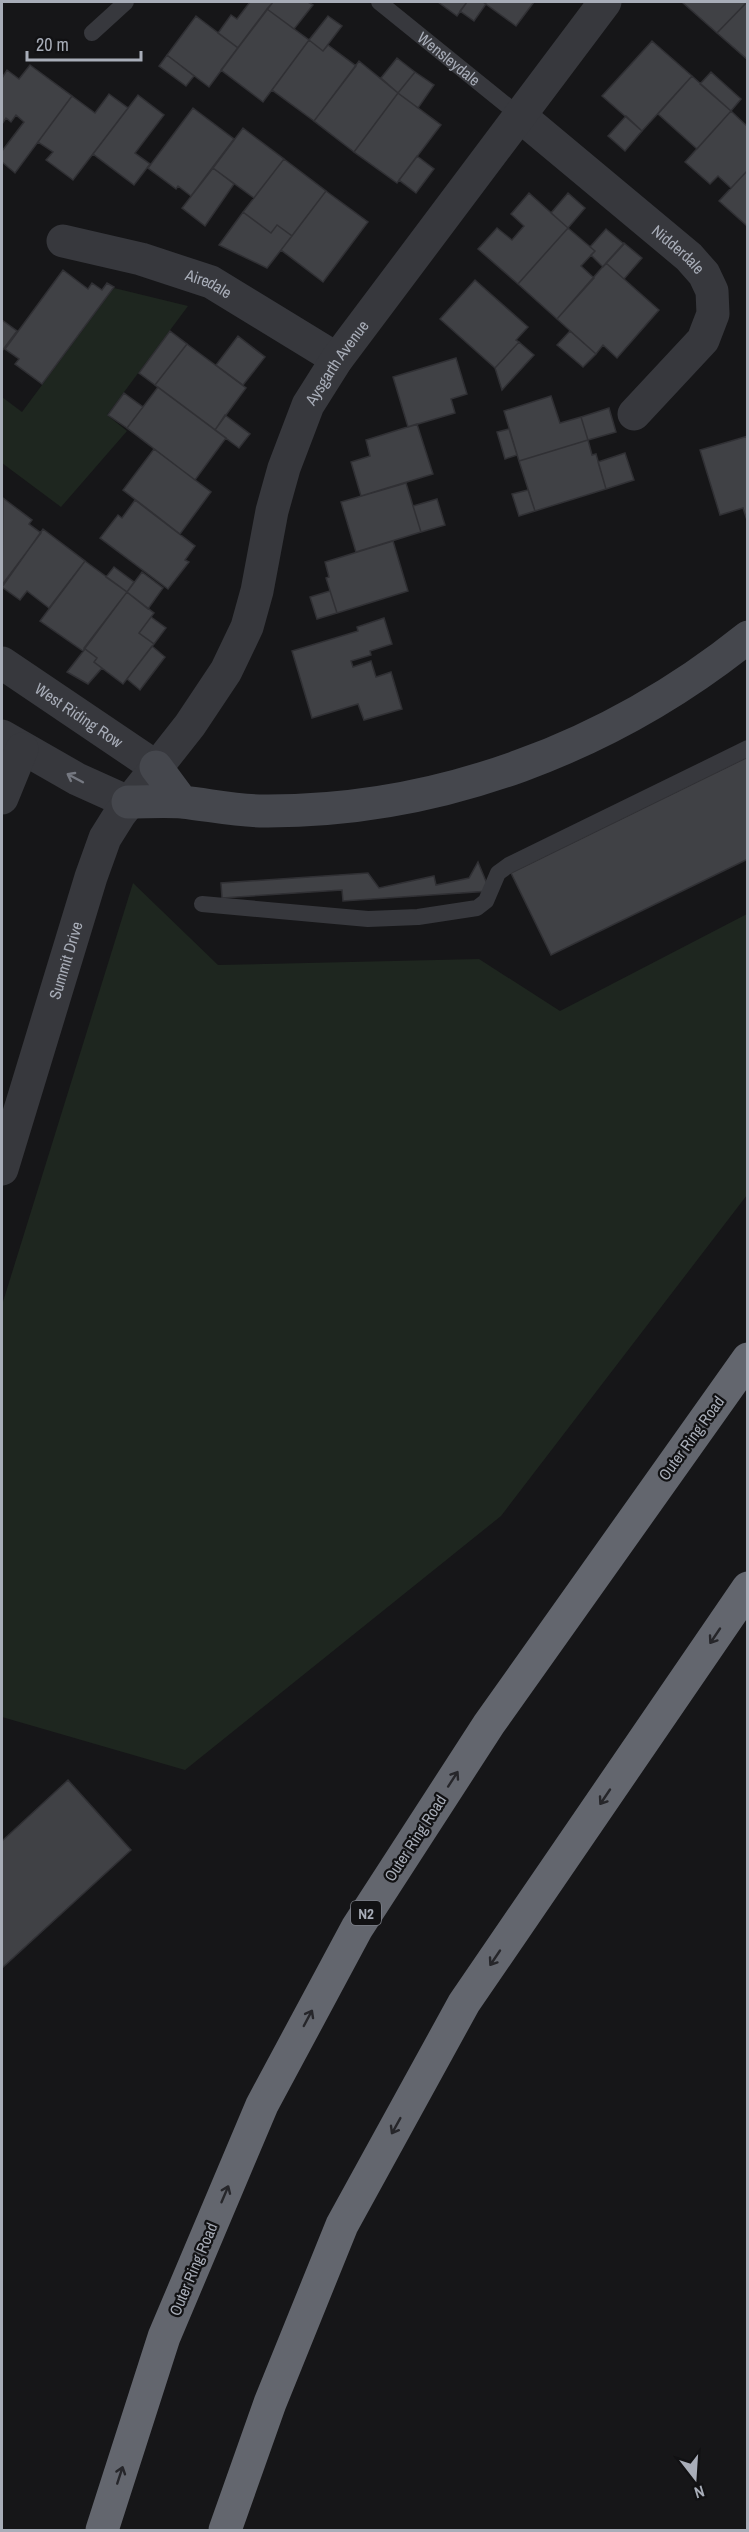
<svg xmlns="http://www.w3.org/2000/svg" width="749" height="2532" font-family="'Archivo Narrow',sans-serif">
<style>
.green{fill:#1e261f}
.building{fill:#404145;stroke:#303034;stroke-width:1.5}
.lines{fill:none;stroke-linecap:round;stroke-linejoin:round}
.lane{stroke:#37383d;stroke-width:16}
.street{stroke:#37383d;stroke-width:33}
.secondary{stroke:#45474d;stroke-width:33}
.highway{stroke:#63666e;stroke-width:33}
.oneway{stroke:#757881}
.oneway2{stroke:#26262a}
.labels{text-anchor:middle;dominant-baseline:central;stroke-width:4.5;stroke-linejoin:round;paint-order:stroke}
.shield{fill:#111113;stroke:#7b7e86;stroke-width:1.5}
.shield-label{font-size:15px;font-weight:bold;fill:#a8adb8}
.street-label{font-size:16px;fill:#a8adb8;stroke:#111113}
</style>
<rect width="100%" height="100%" fill="#161618"/>
<!-- green -->
<path class="green" d="M 114,288 L 188,306 L 107,415 L 127,431 L 61,507 L 2,463 L 2,397 L 22,412 Z
M 133,883 L 218,965 L 479,959 L 560,1011 L 747,914 L 747,1195 L 501,1516 L 185,1770 L 2,1717 L 2,1305 Z"/>
<!-- building -->
<path class="building" d="M 250,2 L 273,2 L 238,48 L 218,33 L 231,15 L 237,19 Z
M 273,2 L 308,2 L 313,5 L 294,29 L 267,9 Z
M 438,2 L 467,2 L 457,16 Z
M 467,2 L 483,2 L 486,4 L 474,21 L 460,11 Z
M 483,2 L 534,2 L 516,26 Z
M 682,2 L 747,2 L 717,33 Z
M 747,2 L 748,2 L 748,60 L 717,33 Z
M 267,9 L 309,40 L 263,102 L 221,70 Z
M 196,16 L 238,48 L 209,87 L 167,55 Z
M 328,16 L 342,26 L 323,51 L 309,40 Z
M 309,40 L 323,51 L 328,45 L 356,66 L 314,121 L 272,90 Z
M 652,41 L 692,76 L 642,131 L 602,96 Z
M 167,55 L 194,76 L 186,86 L 159,66 Z
M 397,58 L 415,72 L 398,93 L 381,78 Z
M 359,61 L 398,93 L 354,152 L 314,121 Z
M 30,65 L 72,96 L 15,173 L 2,162 L 2,151 L 24,122 L 16,115 L 11,122 L 6,118 L 2,124 L 2,78 L 7,70 L 19,79 Z
M 415,72 L 434,85 L 418,108 L 398,93 Z
M 711,72 L 741,99 L 731,111 L 700,84 Z
M 692,76 L 731,111 L 697,149 L 658,114 Z
M 398,93 L 441,125 L 397,183 L 354,152 Z
M 109,94 L 128,108 L 73,180 L 46,160 L 53,152 L 38,142 L 72,96 L 95,113 Z
M 138,95 L 164,115 L 135,153 L 150,164 L 134,185 L 93,154 Z
M 193,108 L 234,139 L 191,196 L 178,186 L 176,189 L 148,168 Z
M 731,111 L 748,127 L 748,170 L 731,188 L 718,176 L 710,184 L 685,162 Z
M 626,116 L 642,131 L 625,151 L 608,136 Z
M 243,128 L 284,159 L 254,198 L 213,168 Z
M 417,156 L 434,169 L 416,193 L 399,180 Z
M 284,159 L 326,191 L 292,236 L 277,225 L 271,233 L 243,212 Z
M 213,168 L 234,184 L 205,226 L 182,208 Z
M 748,170 L 748,223 L 746,225 L 719,201 Z
M 326,191 L 368,222 L 323,282 L 281,250 Z
M 529,193 L 568,228 L 518,284 L 478,249 L 497,228 L 512,240 L 524,226 L 511,214 Z
M 568,193 L 585,208 L 568,228 L 551,213 Z
M 243,212 L 271,233 L 277,225 L 292,236 L 267,268 L 219,245 Z
M 568,228 L 595,251 L 581,266 L 594,278 L 557,319 L 518,284 Z
M 606,229 L 624,244 L 603,267 L 591,255 L 595,251 L 590,247 Z
M 624,243 L 642,258 L 624,279 L 606,263 Z
M 606,263 L 659,310 L 617,358 L 603,345 L 596,354 L 557,319 Z
M 63,270 L 88,289 L 92,283 L 102,290 L 107,283 L 114,287 L 42,384 L 15,364 L 19,359 L 5,349 Z
M 475,280 L 528,327 L 516,340 L 519,342 L 495,368 L 440,319 Z
M 2,320 L 17,331 L 2,351 Z
M 170,331 L 187,344 L 155,385 L 139,373 Z
M 570,331 L 596,354 L 583,367 L 557,345 Z
M 238,336 L 265,357 L 243,385 L 216,365 Z
M 519,342 L 534,355 L 502,390 L 495,368 Z
M 187,344 L 246,388 L 215,430 L 155,385 Z
M 456,358 L 467,394 L 451,399 L 455,413 L 408,427 L 393,377 Z
M 158,387 L 226,438 L 195,480 L 127,428 Z
M 124,393 L 143,407 L 127,428 L 108,415 Z
M 551,396 L 560,423 L 581,417 L 588,440 L 519,461 L 504,411 Z
M 609,408 L 616,432 L 588,440 L 581,417 Z
M 225,415 L 250,434 L 239,448 L 215,430 Z
M 417,424 L 433,474 L 361,496 L 351,462 L 370,456 L 366,440 Z
M 509,429 L 517,455 L 505,459 L 497,432 Z
M 748,436 L 748,523 L 743,508 L 720,515 L 700,450 Z
M 588,440 L 592,455 L 596,454 L 606,489 L 535,511 L 519,461 Z
M 154,449 L 211,492 L 180,534 L 123,490 Z
M 625,453 L 634,480 L 606,489 L 598,462 Z
M 406,483 L 421,532 L 356,552 L 341,502 Z
M 528,490 L 535,511 L 519,516 L 512,494 Z
M 3,498 L 32,520 L 29,524 L 41,533 L 2,585 Z
M 437,499 L 445,525 L 421,532 L 413,506 Z
M 135,500 L 195,546 L 185,560 L 189,562 L 168,589 L 100,538 L 118,515 L 122,518 Z
M 43,529 L 85,561 L 49,608 L 27,591 L 20,600 L 2,587 Z
M 393,541 L 408,591 L 337,613 L 326,578 L 329,577 L 325,562 Z
M 85,561 L 127,592 L 83,651 L 40,621 Z
M 114,567 L 134,582 L 127,592 L 106,577 Z
M 142,572 L 163,588 L 148,609 L 127,592 Z
M 330,591 L 337,613 L 317,619 L 310,597 Z
M 127,592 L 154,613 L 139,633 L 154,644 L 123,684 L 94,662 L 97,658 L 84,648 Z
M 151,617 L 166,628 L 154,644 L 139,633 Z
M 384,618 L 392,644 L 370,651 L 371,655 L 351,661 L 353,667 L 371,661 L 376,677 L 391,672 L 402,709 L 364,720 L 358,704 L 312,718 L 292,651 L 358,631 L 357,627 Z
M 152,646 L 165,657 L 140,690 L 127,679 Z
M 85,649 L 97,658 L 94,662 L 102,668 L 88,684 L 67,672 Z
M 748,757 L 748,859 L 551,955 L 511,873 Z
M 478,862 L 490,891 L 343,901 L 342,890 L 222,898 L 221,883 L 368,873 L 379,888 L 434,876 L 436,885 L 469,878 Z
M 68,1780 L 131,1850 L 2,1968 L 2,1841 Z"/>
<g class="lines">
<!-- lane -->
<g class="lane">
<path id="s1" d="M 379,2 L 520,116"/>
<path d="M 92,33 L 126,2"/>
<path d="M 202,904 L 368,919 L 418,917 L 477,908 L 486,901 L 498,873 L 509,865 L 748,748"/>
</g>
<!-- street -->
<g class="street">
<path id="s2" d="M 520,116 L 689,257 L 704,274 L 712,291 L 713,314 L 703,340 L 634,414"/>
<path id="s3" d="M 63,241 L 141,259 L 211,282 L 337,359"/>
<path id="s4" d="M 2,663 L 156,767"/>
<path d="M 2,736 L 77,779 L 128,802"/>
<path d="M 2,798 L 22,749"/>
<path id="s5" d="M 2,1169 L 91,877 L 105,838 L 120,814 L 190,725 L 226,671 L 247,627 L 257,591 L 272,511 L 284,468 L 308,405 L 337,359 L 605,2"/>
</g>
<!-- secondary -->
<path class="secondary" d="M 156,767 L 182,802
M 128,802 C 146,802 165,801 182,802 C 210,805 236,811 264,811 C 440,812 611,747 748,637"/>
<!-- highway -->
<path class="highway" d="M 102,2530 L 164,2337 L 262,2105 L 357,1928 L 489,1724 L 748,1359
M 225,2530 L 270,2403 L 342,2225 L 464,2003 L 748,1588"/>
</g>
<!-- one-way arrows -->
<defs><path id="oneway-shaft" d="M-6 0H5M1.5-3L5.5 0L1.5 3" fill="none" stroke-width="1.6" stroke-linecap="round" stroke-linejoin="round" transform="scale(1.5)"/></defs>
<use class="oneway" href="#oneway-shaft" transform="translate(75 778) rotate(-152)"/>
<g class="oneway2">
<use href="#oneway-shaft" transform="translate(715 1636) rotate(124)"/>
<use href="#oneway-shaft" transform="translate(453 1779) rotate(-57)"/>
<use href="#oneway-shaft" transform="translate(605 1797) rotate(124)"/>
<use href="#oneway-shaft" transform="translate(495 1958) rotate(124)"/>
<use href="#oneway-shaft" transform="translate(308 2018) rotate(-62)"/>
<use href="#oneway-shaft" transform="translate(396 2126) rotate(119)"/>
<use href="#oneway-shaft" transform="translate(225 2194) rotate(-67)"/>
<use href="#oneway-shaft" transform="translate(120 2475) rotate(-72)"/>
</g>
<g class="labels">
<!-- shield labels -->
<rect class="shield" x="351" y="1901" width="30" height="24" rx="4.5"/>
<g class="shield-label">
<text x="366" y="1913">N2</text>
</g>
<!-- street labels -->
<g class="street-label">
<text stroke="none"><textPath href="#s1" startOffset="90">Wensleydale</textPath></text>
<text stroke="none"><textPath href="#s2" startOffset="207">Nidderdale</textPath></text>
<text stroke="none"><textPath href="#s3" startOffset="152">Airedale</textPath></text>
<text stroke="none"><textPath href="#s5" startOffset="884">Aysgarth Avenue</textPath></text>
<text stroke="none"><textPath href="#s4" startOffset="93">West Riding Row</textPath></text>
<text stroke="none"><textPath href="#s5" startOffset="218">Summit Drive</textPath></text>
<text transform="translate(691 1438) rotate(-54)">Outer Ring Road</text>
<text transform="translate(415 1838) rotate(-57)">Outer Ring Road</text>
<text transform="translate(193 2269) rotate(-67)">Outer Ring Road</text>
</g>
</g>
<!-- border -->
<rect width="749" height="2532" fill="none" stroke="#a8adb8" stroke-width="6"/>
<!-- north arrow -->
<g transform="translate(695 2478) rotate(163)" stroke="#111113" stroke-width="4.5" paint-order="stroke">
<path d="M0-4.5L10 22L0 15L-10 22Z" fill="#a8adb8"/>
<text y="-9" font-size="16" font-weight="bold" text-anchor="middle" fill="#a8adb8">N</text>
</g>
<!-- scale -->
<path d="M27 51v9h114v-9" fill="none" stroke="#a8adb8" stroke-width="3"/>
<text x="36" y="51" font-size="18" fill="#a8adb8" stroke="#111113" stroke-width="4.5" paint-order="stroke">20 m</text>
</svg>
